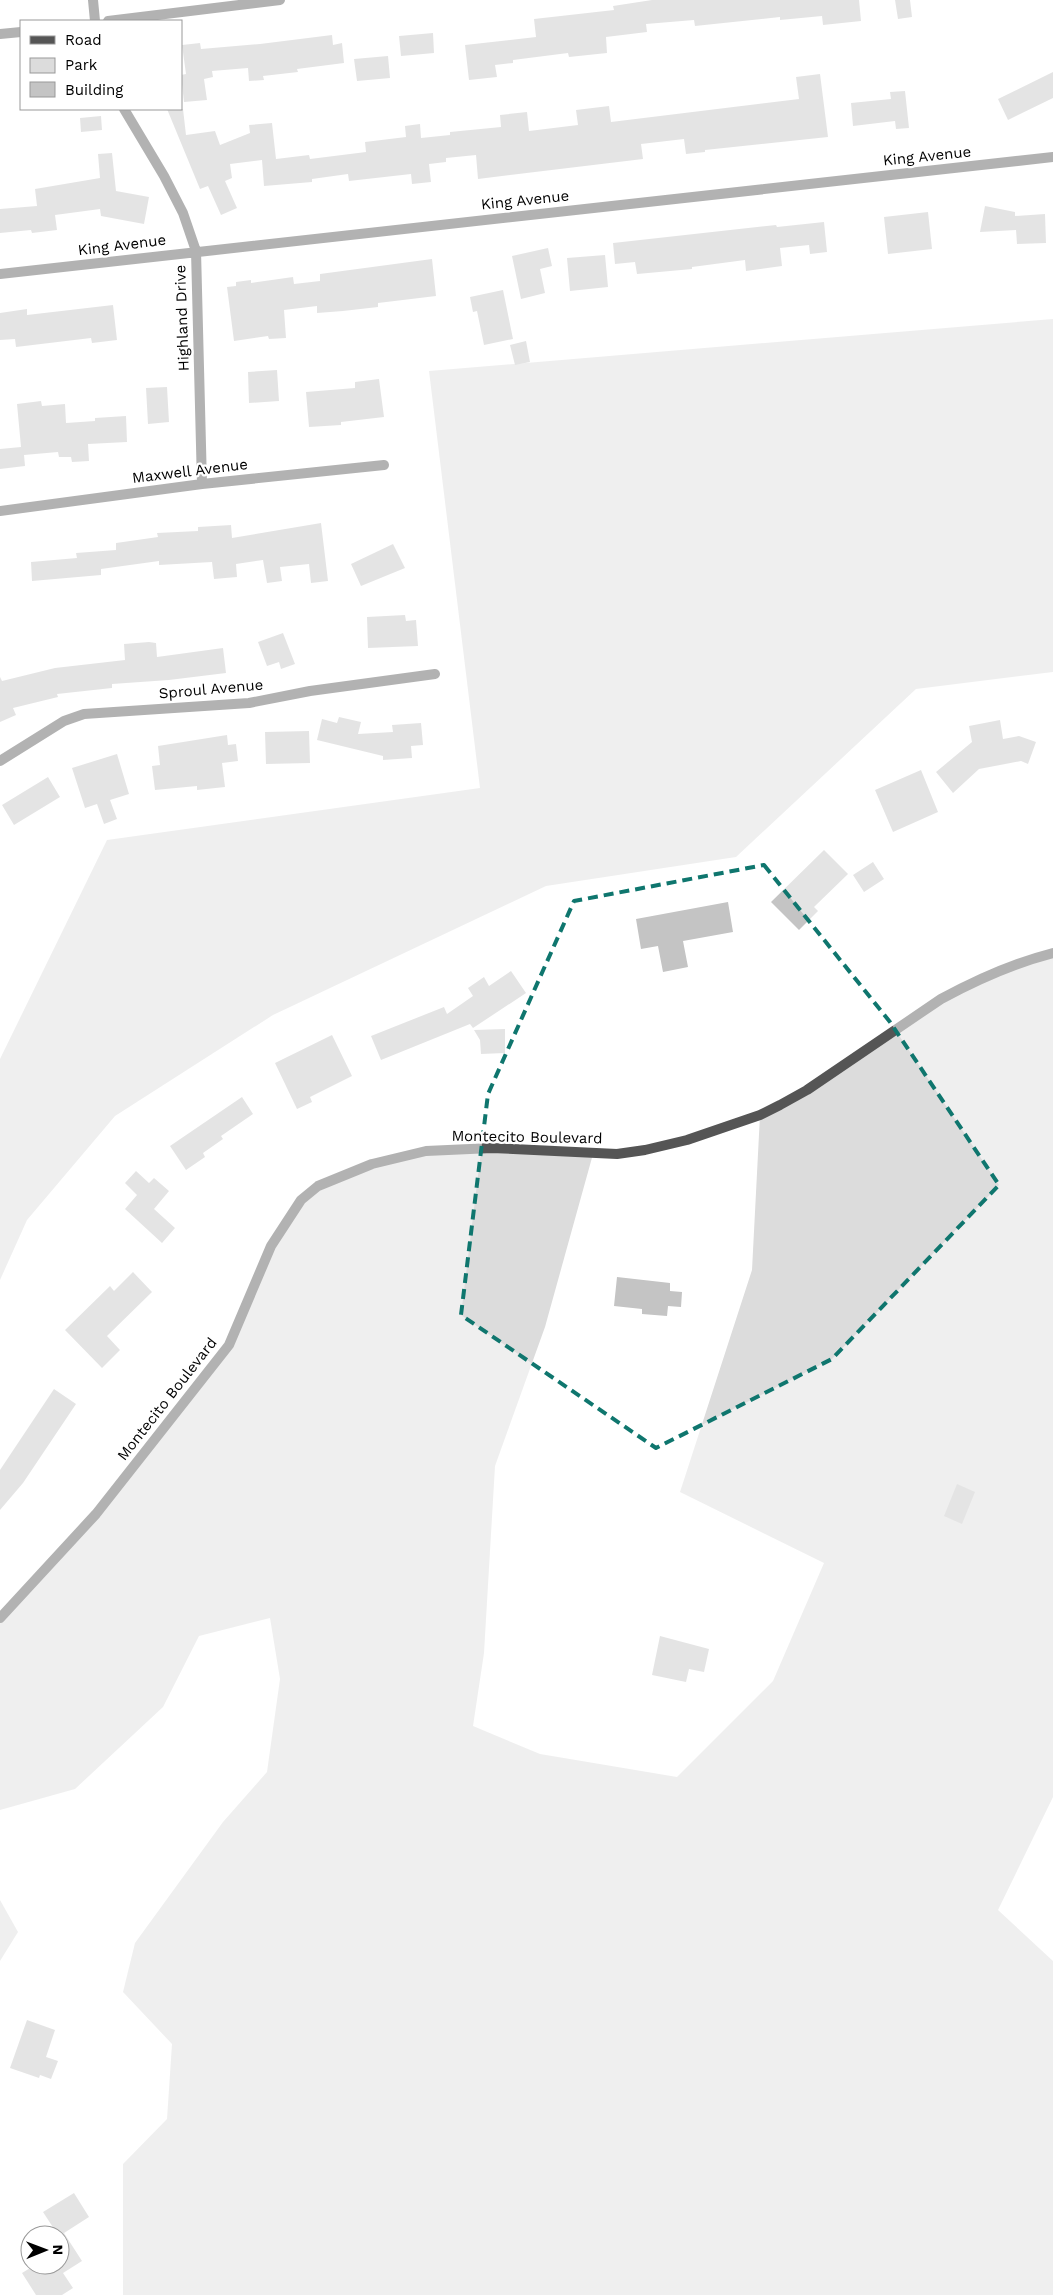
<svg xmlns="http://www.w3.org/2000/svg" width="1053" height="2295" font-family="'Work Sans',sans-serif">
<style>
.green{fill:#dcdcdc}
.building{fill:#c4c4c4}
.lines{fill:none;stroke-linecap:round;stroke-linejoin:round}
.street{stroke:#555;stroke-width:10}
.marked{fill:none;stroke:#0f766e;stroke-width:4;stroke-dasharray:10 6;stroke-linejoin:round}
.labels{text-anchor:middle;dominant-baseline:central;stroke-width:4.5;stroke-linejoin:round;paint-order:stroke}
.street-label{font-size:15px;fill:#000;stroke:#fff}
</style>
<rect width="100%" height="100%" fill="#fff"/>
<!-- green -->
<path class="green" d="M 1053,319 L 1053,672 L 916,689 L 736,857 L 546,886 L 273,1015 L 115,1116 L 27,1220 L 0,1280 L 0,1059 L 107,840 L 480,788 L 429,371 Z
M 1053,953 L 1053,1797 L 998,1910 L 1053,1961 L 1053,2295 L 123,2295 L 123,2164 L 167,2119 L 172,2044 L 123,1992 L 135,1943 L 223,1822 L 267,1772 L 280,1679 L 270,1618 L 199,1636 L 163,1707 L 75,1789 L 0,1810 L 0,1618 L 96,1514 L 229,1345 L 271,1246 L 318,1186 L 426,1151 L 593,1154 L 545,1327 L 495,1466 L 484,1653 L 473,1726 L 540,1754 L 677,1777 L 773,1681 L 824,1563 L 680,1492 L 752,1270 L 760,1115 L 941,999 Z
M 0,1900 L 18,1932 L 0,1961 Z"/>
<!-- building -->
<path class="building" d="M 652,0 L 859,0 L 861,21 L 823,25 L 822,16 L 780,20 L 780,17 L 695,26 L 694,20 L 646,24 L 647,32 L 606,37 L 607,53 L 569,57 L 568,53 L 513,60 L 513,63 L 495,65 L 497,77 L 469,80 L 465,45 L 536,37 L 534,19 L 614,10 L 613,6 Z
M 895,0 L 910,0 L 912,17 L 898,19 Z
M 433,33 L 434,53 L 401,56 L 399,36 Z
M 332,35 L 333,45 L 342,43 L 344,63 L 297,69 L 298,72 L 263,76 L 264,80 L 249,81 L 248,68 L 212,71 L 213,77 L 204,79 L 207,100 L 184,102 L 181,75 L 186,74 L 182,45 L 200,43 L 201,49 L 260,44 Z
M 388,56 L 390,78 L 357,81 L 354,59 Z
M 1053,72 L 1053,98 L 1008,120 L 998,99 Z
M 820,74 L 828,137 L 705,150 L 705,152 L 686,154 L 684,139 L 641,144 L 643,159 L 478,179 L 476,155 L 446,158 L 446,162 L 429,164 L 431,182 L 412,184 L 411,174 L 349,181 L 348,174 L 312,179 L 312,182 L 264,186 L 262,160 L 230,164 L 232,178 L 225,181 L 237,208 L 221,215 L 208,186 L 200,189 L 167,109 L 183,109 L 186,135 L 215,131 L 220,145 L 250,133 L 249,125 L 272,123 L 276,159 L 309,155 L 310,159 L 366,152 L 365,142 L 406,137 L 405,126 L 420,124 L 421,138 L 450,135 L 450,132 L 501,127 L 500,115 L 527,112 L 529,131 L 578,125 L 576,110 L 609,106 L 611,122 L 799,99 L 796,77 Z
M 905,91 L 909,128 L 896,129 L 895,121 L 853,126 L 851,103 L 891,99 L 890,92 Z
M 101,116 L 102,130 L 81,132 L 80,118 Z
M 112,153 L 116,191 L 149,197 L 144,224 L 101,216 L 100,209 L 55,215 L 57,230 L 32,233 L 31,230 L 0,233 L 0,209 L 37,206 L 35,189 L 100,178 L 98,154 Z
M 985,206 L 1015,212 L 1015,216 L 1045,214 L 1046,243 L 1017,244 L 1016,230 L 980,232 Z
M 928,212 L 932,249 L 888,254 L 884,217 Z
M 824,222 L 827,252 L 810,254 L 809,245 L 780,248 L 782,266 L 746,271 L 745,260 L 692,267 L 692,269 L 637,274 L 635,262 L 615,264 L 613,243 L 776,225 L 777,227 Z
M 548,248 L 552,266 L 540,269 L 545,293 L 521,299 L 512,256 Z
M 605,255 L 608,287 L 570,291 L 567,258 Z
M 432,259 L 436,296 L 378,303 L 378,307 L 343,311 L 317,313 L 317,306 L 284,310 L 286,338 L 269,339 L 268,336 L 234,341 L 227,287 L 236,286 L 236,282 L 251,280 L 251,283 L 293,277 L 294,284 L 320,281 L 320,274 Z
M 503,290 L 513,339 L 484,345 L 477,311 L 473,312 L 470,297 Z
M 113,305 L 117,340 L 92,343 L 91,338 L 16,347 L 15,339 L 0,340 L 0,313 L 27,309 L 27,315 Z
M 526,341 L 530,362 L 515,365 L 510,345 Z
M 277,370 L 279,401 L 249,403 L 248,372 Z
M 379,379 L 384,417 L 341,422 L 341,425 L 309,427 L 306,392 L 355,388 L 355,382 Z
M 167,387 L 169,422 L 148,424 L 146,388 Z
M 41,401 L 42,406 L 65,404 L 66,423 L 95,421 L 95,418 L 126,416 L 127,442 L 88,444 L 89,461 L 72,462 L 71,457 L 59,457 L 58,452 L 24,455 L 25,466 L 0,469 L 0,449 L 21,447 L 17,404 Z
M 321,523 L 328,581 L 311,583 L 309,564 L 280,567 L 282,581 L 267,583 L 263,560 L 236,564 L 237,577 L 214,579 L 212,562 L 159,565 L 159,561 L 101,569 L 101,575 L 32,581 L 31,562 L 77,558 L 76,553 L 116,550 L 116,543 L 158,537 L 157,533 L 198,531 L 198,527 L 231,525 L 232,538 Z
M 393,544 L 405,568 L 361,586 L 351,564 Z
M 405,615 L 406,621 L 416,620 L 418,646 L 368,648 L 367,617 Z
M 283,633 L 295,664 L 281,669 L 279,662 L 267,666 L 258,642 Z
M 149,642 L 156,643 L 157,657 L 223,648 L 226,673 L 169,680 L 112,684 L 112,688 L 57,694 L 58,697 L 13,708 L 16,715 L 0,722 L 0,677 L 2,681 L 55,668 L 125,660 L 124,644 Z
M 339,717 L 361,722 L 358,734 L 393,732 L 392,725 L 421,723 L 423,745 L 411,746 L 412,758 L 383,760 L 383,756 L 317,740 L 322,719 L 337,723 Z
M 1000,720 L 1003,739 L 1019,736 L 1036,742 L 1028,764 L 1021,761 L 979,769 L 953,793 L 936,772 L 972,742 L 969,726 Z
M 309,731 L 310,763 L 266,764 L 265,732 Z
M 227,735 L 228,745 L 236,744 L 238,761 L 222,763 L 225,787 L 197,790 L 197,786 L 155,790 L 152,766 L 160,765 L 158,746 Z
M 117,754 L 129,794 L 110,800 L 117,819 L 104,824 L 97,804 L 85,808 L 72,768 Z
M 921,770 L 938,812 L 893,832 L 875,790 Z
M 48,777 L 60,797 L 14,825 L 2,805 Z
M 824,850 L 848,874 L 814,907 L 818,911 L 799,930 L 771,902 Z
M 873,862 L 884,879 L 864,892 L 853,875 Z
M 728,902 L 733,932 L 683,941 L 688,967 L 663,972 L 658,946 L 641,949 L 636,919 Z
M 511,971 L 526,993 L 473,1028 L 470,1024 L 381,1060 L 371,1036 L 444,1007 L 447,1014 L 473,996 L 468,988 L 484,977 L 489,986 Z
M 505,1029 L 505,1053 L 481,1054 L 480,1040 L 474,1030 Z
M 332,1035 L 352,1076 L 310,1097 L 312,1102 L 297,1109 L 275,1063 Z
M 242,1097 L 253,1114 L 221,1136 L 223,1139 L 203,1153 L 205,1157 L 186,1170 L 170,1146 Z
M 136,1171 L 149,1183 L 154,1178 L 169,1191 L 154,1209 L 175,1228 L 162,1243 L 125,1209 L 137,1195 L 125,1183 Z
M 133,1272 L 152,1292 L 107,1336 L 120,1350 L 102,1368 L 65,1330 L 110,1286 L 114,1291 Z
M 617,1277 L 670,1283 L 670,1291 L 682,1292 L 681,1307 L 668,1306 L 667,1316 L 642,1314 L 642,1309 L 614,1306 Z
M 54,1389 L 76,1404 L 23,1483 L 0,1510 L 0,1470 Z
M 957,1484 L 975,1492 L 962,1524 L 944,1516 Z
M 660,1636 L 709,1649 L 704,1672 L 689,1669 L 686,1682 L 652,1675 Z
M 27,2020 L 55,2030 L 46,2057 L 58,2061 L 51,2079 L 40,2075 L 39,2078 L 10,2068 Z
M 74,2193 L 89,2217 L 64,2233 L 82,2261 L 63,2273 L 73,2288 L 62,2295 L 36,2295 L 22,2273 L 35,2265 L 58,2265 L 60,2268 L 60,2235 L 58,2235 L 43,2212 Z"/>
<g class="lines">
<!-- street -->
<path class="street" d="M 93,0 L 95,21
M 108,21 L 280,0
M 0,34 L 21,32
M 124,109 L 164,176 L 183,213 L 196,251 L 202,484
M 0,274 L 1053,157
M 0,511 L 202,484 L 384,465
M 0,761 L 64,721 L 84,714 L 249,703 L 310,691 L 435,674
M 0,1618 L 96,1514 L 229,1345 L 271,1246 L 301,1200 L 318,1186 L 372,1164 L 426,1151 L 492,1148 L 617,1154 L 645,1150 L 687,1140 L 760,1115 L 780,1105 L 807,1090 L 941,999 C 976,980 1014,963 1053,953"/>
</g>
<!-- marked area -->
<path d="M0 0H1053V2295H0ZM 764,865 L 890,1022 L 999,1185 L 832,1359 L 656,1448 L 461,1315 L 488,1094 L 574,901 Z" fill="#fff" fill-opacity=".55" fill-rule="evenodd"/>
<path class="marked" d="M 764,865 L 890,1022 L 999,1185 L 832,1359 L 656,1448 L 461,1315 L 488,1094 L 574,901 Z"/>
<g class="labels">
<!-- street labels -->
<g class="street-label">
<text transform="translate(927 156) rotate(-6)">King Avenue</text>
<text transform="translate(525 200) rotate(-6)">King Avenue</text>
<text transform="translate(122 245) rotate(-7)">King Avenue</text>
<text transform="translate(182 318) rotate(-92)">Highland Drive</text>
<text transform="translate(190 471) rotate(-7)">Maxwell Avenue</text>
<text transform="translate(211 689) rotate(-5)">Sproul Avenue</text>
<text transform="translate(527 1137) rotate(1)">Montecito Boulevard</text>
<text transform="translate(167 1399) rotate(-52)">Montecito Boulevard</text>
</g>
</g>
<!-- legend -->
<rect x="20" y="20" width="162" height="90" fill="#ffffff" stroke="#999999"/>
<rect x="30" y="36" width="25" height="8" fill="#555555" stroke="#999999"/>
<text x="65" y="45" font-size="15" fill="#000000">Road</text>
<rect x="30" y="58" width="25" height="15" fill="#dcdcdc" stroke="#999999"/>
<text x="65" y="70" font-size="15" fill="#000000">Park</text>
<rect x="30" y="82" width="25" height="15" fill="#c4c4c4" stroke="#999999"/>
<text x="65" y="95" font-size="15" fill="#000000">Building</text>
<!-- north arrow -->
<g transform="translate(45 2250) rotate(89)"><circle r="24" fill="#ffffff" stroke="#999999"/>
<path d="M0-4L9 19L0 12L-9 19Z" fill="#000000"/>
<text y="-8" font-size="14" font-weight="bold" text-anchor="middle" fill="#000000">N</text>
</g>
</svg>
